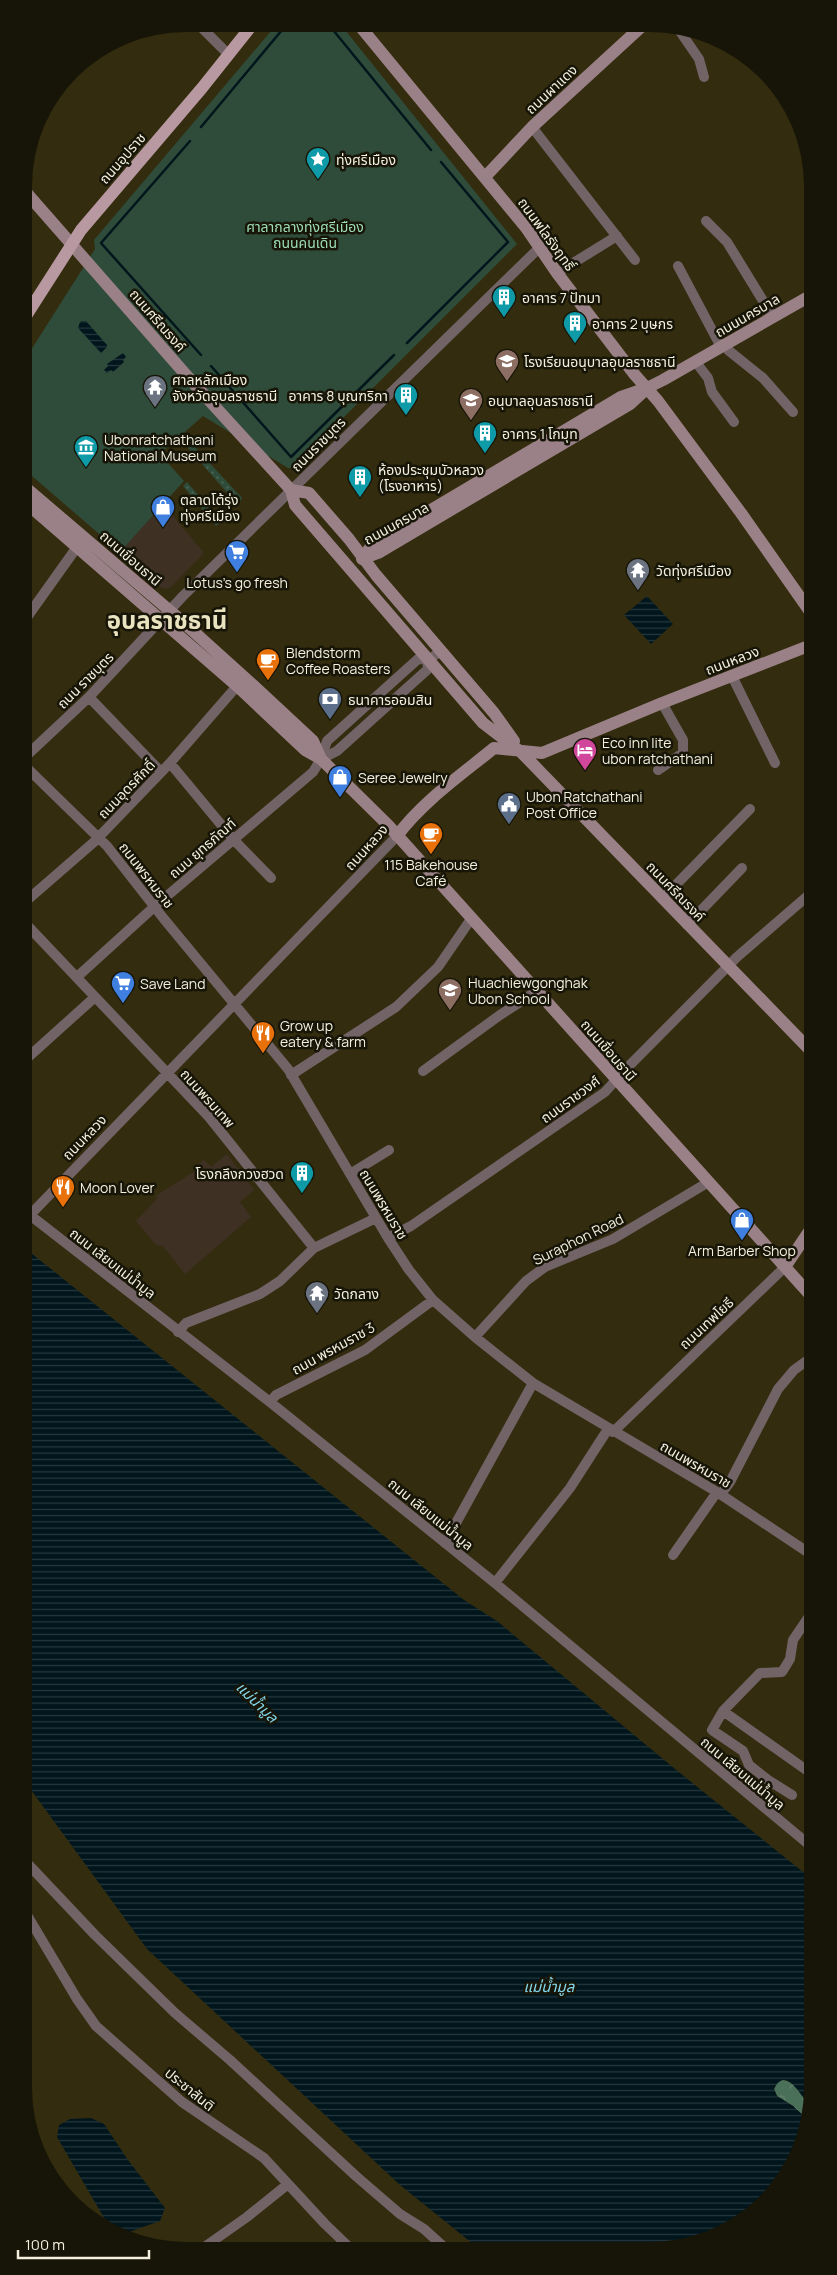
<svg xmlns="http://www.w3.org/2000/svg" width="837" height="2275" font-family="Manrope,'Noto Sans Thai',sans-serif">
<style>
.commercial{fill:#3f3024}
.grass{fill:url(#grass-dots)}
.forest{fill:url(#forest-crowns)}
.green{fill:#2f4c3a}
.water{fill:url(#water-rules)}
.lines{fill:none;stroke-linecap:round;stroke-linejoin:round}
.stream{stroke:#00161c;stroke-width:2.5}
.street{stroke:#726367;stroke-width:10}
.secondary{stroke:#9a8187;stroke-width:12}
.primary{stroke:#b898a1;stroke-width:12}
.labels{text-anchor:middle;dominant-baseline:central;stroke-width:5;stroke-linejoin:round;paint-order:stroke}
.street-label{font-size:14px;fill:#f3f0de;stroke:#171508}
.poi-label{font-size:14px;fill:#f3f0de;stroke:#171508;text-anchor:start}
.park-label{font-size:14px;fill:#9ddeb6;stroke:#171508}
.water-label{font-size:15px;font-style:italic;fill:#82d6e9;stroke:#171508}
.town-label{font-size:24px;font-weight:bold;fill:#eae3c0;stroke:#171508}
</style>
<defs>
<pattern id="grass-dots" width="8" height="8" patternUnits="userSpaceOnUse" patternTransform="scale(1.25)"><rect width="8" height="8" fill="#2f4c3a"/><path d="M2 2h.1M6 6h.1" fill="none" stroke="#4e6656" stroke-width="1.8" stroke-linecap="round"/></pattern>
<pattern id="forest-crowns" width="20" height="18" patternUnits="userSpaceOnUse" patternTransform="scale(1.25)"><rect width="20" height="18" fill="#4b7059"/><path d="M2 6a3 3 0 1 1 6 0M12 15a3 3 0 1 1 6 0" fill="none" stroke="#658570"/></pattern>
<pattern id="water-rules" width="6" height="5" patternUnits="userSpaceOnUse" patternTransform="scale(1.25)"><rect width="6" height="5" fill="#00161c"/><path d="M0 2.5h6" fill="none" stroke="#26383d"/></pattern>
</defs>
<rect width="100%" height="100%" fill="#332c0e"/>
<!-- commercial -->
<path class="commercial" d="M 163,504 L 204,553 L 170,588 L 162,588 L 120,552 Z
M 227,1154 L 254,1190 L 240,1202 L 251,1217 L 185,1274 L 163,1246 L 156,1245 L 136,1221 L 158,1198 L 155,1196 L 197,1170 L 199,1163 L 204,1160 L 211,1167 Z"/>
<!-- grass -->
<path class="grass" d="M 191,443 L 242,498 L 239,504 L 237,504 L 188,448 Z
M 187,482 L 221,522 L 216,526 L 183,486 Z"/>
<!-- forest -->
<path class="forest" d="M 782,2080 C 797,2081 802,2098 811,2108 L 808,2120 L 793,2106 L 777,2096 L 774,2089 L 777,2083 Z"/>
<!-- green -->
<path class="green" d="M 277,24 L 341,25 L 517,244 L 293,468 L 288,468 L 203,416 L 160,454 L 184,481 L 120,552 L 25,470 L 24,361 L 95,249 L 94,240 Z"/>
<!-- water -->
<path class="water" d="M 82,321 L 86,321 L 107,345 L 107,347 L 101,353 L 78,328 L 80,322 Z
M 123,353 L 126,357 L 123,360 L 124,362 L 113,372 L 111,370 L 107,373 L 104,370 L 108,366 L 107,364 Z
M 647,596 L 673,624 L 651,644 L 624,615 Z
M 26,1249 L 464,1600 L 497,1621 L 675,1769 L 813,1880 L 813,2098 L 811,2108 C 802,2098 786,2064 774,2089 L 777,2096 L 793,2106 L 808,2120 L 801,2150 L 773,2195 L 732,2229 L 682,2248 L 478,2248 L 400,2185 L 147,1949 L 26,1783 Z
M 91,2118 L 104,2124 L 128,2160 L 165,2208 L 160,2221 L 121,2235 L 107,2223 L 57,2137 L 59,2125 L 70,2119 Z"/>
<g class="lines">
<!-- stream -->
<path class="stream" d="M 329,25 L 431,150
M 201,127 L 287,24
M 190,141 L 101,243 L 201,355
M 407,343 L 508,242 L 441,162
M 211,366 L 291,457 L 394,355"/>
<!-- street -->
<path class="street" d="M 198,24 L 229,55
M 677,27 L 699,59 L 704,77
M 532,127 L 635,260
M 706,221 L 727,242 L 773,317
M 678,266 L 721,347
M 557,273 L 617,236
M 724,345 L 728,350 L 763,378 L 793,412
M 695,361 L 708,378 L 712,392 L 734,422
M 25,620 L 77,547
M 732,676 L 775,763
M 89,697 L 161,772
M 25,757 L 89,697 L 183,596 L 539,248
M 321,759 L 337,751 L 427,670 L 429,660 L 440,651
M 170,763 L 233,839 L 271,878
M 25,766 L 107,846 L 164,919 L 288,1069 L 388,1238 L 409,1270 L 433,1300 L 475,1337 L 533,1383 L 717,1492 L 812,1555
M 658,770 L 683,753 L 683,740 L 662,703
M 662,899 L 750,809
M 25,902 L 94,842 L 170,763 L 237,686
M 25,923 L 209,1117 L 314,1248 L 376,1218
M 687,925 L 742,868
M 77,977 L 154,907 L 313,772 L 321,759 L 327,741 L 418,659 L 429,660
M 25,1060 L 95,997
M 423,1071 L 500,1015 L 528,997 L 536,990
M 291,1075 L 396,1007 L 438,967 L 471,919
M 350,1174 L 389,1150
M 26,1212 L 270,1402 L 495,1583 L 813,1848
M 30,1215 L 397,836
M 388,1238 L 411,1226 L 605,1092 L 625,1070 L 737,957 L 811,893
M 178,1332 L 186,1323 L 260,1294 L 280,1281 L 314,1248
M 475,1337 L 526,1281 L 545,1267 L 613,1239 L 707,1183
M 270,1402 L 276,1395 L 365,1350 L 433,1300
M 613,1432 L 785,1267
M 721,1494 L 730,1482 L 778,1389 L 794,1370 L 812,1357
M 445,1543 L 533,1383
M 673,1555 L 717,1492
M 495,1583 L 570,1488 L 608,1429
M 723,1711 L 812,1774
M 792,1795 L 768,1780 L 749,1765 L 743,1751 L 712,1730 L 723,1711 L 760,1673 L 782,1672 L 790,1659 L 793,1640 L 812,1612
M 27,1863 L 95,1935 L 175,2013 L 230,2060 L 357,2177 L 400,2214 L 424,2229 L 445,2248
M 27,1915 L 77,1999 L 96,2026 L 182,2102 L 264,2158 L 325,2224 L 350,2248
M 203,2248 L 247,2217 L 288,2184"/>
<!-- secondary -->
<path class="secondary" d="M 359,25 L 527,229 L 557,273 L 635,375 L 658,401 L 741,513 L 811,613
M 485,177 L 532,127 L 641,27
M 24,190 L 187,376 L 291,490 L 295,505 L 483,723 L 521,752 L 811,1051
M 25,487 L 183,622 L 254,686 L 313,741 L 321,759
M 291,490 L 309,493 L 349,539 L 376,575 L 494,713 L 514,741
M 25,502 L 237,686 L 305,750 L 321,759 L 388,825 L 812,1297
M 363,558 L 372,545 L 621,397 L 647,388 L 663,380 L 810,296
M 362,559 L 378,553 L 630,404 L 643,392
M 397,836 C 422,802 461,775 494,748 L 542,753 L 662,703 L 811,645
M 785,1267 L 812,1227"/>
<!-- primary -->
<path class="primary" d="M 24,319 L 81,230 L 202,88 L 253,24"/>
</g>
<!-- icons -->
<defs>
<g id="sight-pin" transform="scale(1.25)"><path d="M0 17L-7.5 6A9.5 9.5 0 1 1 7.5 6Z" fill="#0f9aa8" stroke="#171508"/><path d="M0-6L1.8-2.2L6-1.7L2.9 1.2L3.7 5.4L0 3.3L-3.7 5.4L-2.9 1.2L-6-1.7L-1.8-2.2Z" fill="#fff"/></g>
<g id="building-pin" transform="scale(1.25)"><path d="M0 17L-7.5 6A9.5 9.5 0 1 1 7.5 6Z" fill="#0f9aa8" stroke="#171508"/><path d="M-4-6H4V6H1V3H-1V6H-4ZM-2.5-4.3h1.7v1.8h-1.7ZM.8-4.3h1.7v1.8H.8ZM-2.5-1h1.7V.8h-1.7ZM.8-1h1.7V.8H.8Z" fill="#fff"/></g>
<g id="school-pin" transform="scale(1.25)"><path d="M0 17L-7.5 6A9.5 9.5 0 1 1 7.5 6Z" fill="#8d6e63" stroke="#171508"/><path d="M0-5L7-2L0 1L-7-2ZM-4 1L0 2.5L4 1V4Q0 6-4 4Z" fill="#fff"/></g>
<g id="temple-pin" transform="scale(1.25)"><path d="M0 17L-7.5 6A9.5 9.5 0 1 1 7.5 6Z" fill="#6b7280" stroke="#171508"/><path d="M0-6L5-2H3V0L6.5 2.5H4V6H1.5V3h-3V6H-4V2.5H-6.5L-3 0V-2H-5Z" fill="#fff"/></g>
<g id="museum-pin" transform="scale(1.25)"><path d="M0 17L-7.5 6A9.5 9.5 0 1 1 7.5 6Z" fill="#0f9aa8" stroke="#171508"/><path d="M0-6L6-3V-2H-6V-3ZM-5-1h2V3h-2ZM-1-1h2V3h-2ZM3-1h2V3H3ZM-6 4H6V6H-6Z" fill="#fff"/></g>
<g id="shop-pin" transform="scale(1.25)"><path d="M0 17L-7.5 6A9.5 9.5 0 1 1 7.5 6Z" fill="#3f7fe0" stroke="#171508"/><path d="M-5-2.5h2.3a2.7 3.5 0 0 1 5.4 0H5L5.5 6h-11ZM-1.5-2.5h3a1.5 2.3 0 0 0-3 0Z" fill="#fff"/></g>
<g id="supermarket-pin" transform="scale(1.25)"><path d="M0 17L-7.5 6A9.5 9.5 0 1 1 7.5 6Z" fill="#3f7fe0" stroke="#171508"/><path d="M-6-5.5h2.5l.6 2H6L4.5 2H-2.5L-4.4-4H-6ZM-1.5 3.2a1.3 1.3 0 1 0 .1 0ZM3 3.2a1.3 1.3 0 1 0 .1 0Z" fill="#fff"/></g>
<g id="cafe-pin" transform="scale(1.25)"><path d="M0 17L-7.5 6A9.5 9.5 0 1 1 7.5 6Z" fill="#e8710a" stroke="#171508"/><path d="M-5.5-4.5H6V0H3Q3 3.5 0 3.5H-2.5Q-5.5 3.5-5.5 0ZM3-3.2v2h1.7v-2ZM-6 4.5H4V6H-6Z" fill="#fff"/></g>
<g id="bank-pin" transform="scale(1.25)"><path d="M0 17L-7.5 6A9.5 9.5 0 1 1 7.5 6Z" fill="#5c6f8a" stroke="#171508"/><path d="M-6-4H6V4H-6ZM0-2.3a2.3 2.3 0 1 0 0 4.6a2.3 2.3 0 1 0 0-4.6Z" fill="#fff"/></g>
<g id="hotel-pin" transform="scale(1.25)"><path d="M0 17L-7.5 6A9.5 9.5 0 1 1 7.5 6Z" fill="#d1479c" stroke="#171508"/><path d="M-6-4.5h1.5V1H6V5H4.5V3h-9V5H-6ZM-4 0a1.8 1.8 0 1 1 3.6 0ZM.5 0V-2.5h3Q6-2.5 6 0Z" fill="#fff"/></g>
<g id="civic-pin" transform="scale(1.25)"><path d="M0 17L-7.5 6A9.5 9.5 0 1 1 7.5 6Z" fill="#5c6f8a" stroke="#171508"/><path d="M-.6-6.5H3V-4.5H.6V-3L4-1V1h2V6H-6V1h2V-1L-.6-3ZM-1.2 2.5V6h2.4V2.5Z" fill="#fff"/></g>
<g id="restaurant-pin" transform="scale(1.25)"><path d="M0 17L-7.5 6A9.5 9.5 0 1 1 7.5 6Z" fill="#e8710a" stroke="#171508"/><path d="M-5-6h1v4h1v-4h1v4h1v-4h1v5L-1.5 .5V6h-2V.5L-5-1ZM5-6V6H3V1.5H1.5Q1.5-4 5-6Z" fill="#fff"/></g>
</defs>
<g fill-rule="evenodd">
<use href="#sight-pin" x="318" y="159"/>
<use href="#building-pin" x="504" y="297"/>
<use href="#building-pin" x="575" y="323"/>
<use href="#school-pin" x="507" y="361"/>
<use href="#temple-pin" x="155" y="387"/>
<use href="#building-pin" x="406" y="395"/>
<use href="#school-pin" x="471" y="400"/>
<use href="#building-pin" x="485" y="433"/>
<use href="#museum-pin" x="86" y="447"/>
<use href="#building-pin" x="360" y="477"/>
<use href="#shop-pin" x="163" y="507"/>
<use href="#supermarket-pin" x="237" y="552"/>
<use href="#temple-pin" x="638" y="570"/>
<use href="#cafe-pin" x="268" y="660"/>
<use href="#bank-pin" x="330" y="699"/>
<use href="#hotel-pin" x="585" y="750"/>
<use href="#shop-pin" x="340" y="777"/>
<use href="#civic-pin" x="509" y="804"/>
<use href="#cafe-pin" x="431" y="834"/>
<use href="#supermarket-pin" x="123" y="983"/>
<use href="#school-pin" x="450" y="990"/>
<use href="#restaurant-pin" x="263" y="1033"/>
<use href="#building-pin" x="302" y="1173"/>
<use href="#restaurant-pin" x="63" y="1187"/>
<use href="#shop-pin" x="742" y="1220"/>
<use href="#temple-pin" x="317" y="1293"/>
</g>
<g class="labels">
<!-- street labels -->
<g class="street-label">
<text transform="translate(551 89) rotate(-43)">ถนนผาแดง</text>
<text transform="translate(122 158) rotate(-49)">ถนนอุปราช</text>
<text transform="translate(547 234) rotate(54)">ถนนพโลรังฤทธิ์</text>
<text transform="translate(747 315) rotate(-30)">ถนนนครบาล</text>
<text transform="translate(158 320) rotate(49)">ถนนศรีณรงค์</text>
<text transform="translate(318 444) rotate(-45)">ถนนราชบุตร</text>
<text transform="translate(396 523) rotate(-29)">ถนนนครบาล</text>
<text transform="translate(131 558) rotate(41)">ถนนเขื่อนธานี</text>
<text transform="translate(732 660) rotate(-21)">ถนนหลวง</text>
<text transform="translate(85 680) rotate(-45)">ถนน ราชบุตร</text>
<text transform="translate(126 789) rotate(-46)">ถนนอุดรศักดิ์</text>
<text transform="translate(366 847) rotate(-48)">ถนนหลวง</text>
<text transform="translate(202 848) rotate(-41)">ถนน ยุทธภัณฑ์</text>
<text transform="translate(147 875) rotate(52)">ถนนพรหมราช</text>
<text transform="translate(676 891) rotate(46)">ถนนศรีณรงค์</text>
<text transform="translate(609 1050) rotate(49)">ถนนเขื่อนธานี</text>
<text transform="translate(208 1098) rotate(48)">ถนนพรมเทพ</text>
<text transform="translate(570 1099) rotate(-36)">ถนนราชวงศ์</text>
<text transform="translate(84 1137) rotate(-46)">ถนนหลวง</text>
<text transform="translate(384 1204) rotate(59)">ถนนพรหมราช</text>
<text transform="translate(578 1239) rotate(-26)">Suraphon Road</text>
<text transform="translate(113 1263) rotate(38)">ถนน เลียบแม่น้ำมูล</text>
<text transform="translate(706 1323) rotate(-43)">ถนนเทพโยธี</text>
<text transform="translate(333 1348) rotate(-29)">ถนน พรหมราช 3</text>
<text transform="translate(696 1464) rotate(30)">ถนนพรหมราช</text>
<text transform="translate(431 1514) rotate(39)">ถนน เลียบแม่น้ำมูล</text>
<text transform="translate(743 1773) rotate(40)">ถนน เลียบแม่น้ำมูล</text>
<text transform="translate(190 2089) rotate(39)">ประชาสันติ</text>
</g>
<!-- poi labels -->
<g class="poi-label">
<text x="336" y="159">ทุ่งศรีเมือง</text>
<text x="522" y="297">อาคาร 7 ปัทมา</text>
<text x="592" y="323">อาคาร 2 บุษกร</text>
<text x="524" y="361">โรงเรียนอนุบาลอุบลราชธานี</text>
<text x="172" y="379">ศาลหลักเมือง<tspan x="172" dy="16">จังหวัดอุบลราชธานี</tspan></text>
<text x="388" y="395" text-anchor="end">อาคาร 8 บุณฑริกา</text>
<text x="488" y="400">อนุบาลอุบลราชธานี</text>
<text x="502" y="433">อาคาร 1 โกมุท</text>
<text x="104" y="439">Ubonratchathani<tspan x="104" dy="16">National Museum</tspan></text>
<text x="378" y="469">ห้องประชุมบัวหลวง<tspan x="378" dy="16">(โรงอาหาร)</tspan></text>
<text x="180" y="499">ตลาดโต้รุ่ง<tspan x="180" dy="16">ทุ่งศรีเมือง</tspan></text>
<text x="656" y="570">วัดทุ่งศรีเมือง</text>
<text x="237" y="582" text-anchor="middle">Lotus's go fresh</text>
<text x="286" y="652">Blendstorm<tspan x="286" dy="16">Coffee Roasters</tspan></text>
<text x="348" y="699">ธนาคารออมสิน</text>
<text x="602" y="742">Eco inn lite<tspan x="602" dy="16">ubon ratchathani</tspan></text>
<text x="358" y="777">Seree Jewelry</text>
<text x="526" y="796">Ubon Ratchathani<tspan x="526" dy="16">Post Office</tspan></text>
<text x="431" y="864" text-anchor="middle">115 Bakehouse<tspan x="431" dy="16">Café</tspan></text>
<text x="468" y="982">Huachiewgonghak<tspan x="468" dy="16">Ubon School</tspan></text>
<text x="140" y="983">Save Land</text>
<text x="280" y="1025">Grow up<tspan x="280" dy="16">eatery &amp; farm</tspan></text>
<text x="284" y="1173" text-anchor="end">โรงกลึงกวงฮวด</text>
<text x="80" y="1187">Moon Lover</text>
<text x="742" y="1250" text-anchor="middle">Arm Barber Shop</text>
<text x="334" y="1293">วัดกลาง</text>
</g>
<!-- park labels -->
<g class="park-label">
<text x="305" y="226">ศาลากลางทุ่งศรีเมือง<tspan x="305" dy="16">ถนนคนเดิน</tspan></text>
</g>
<!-- water labels -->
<g class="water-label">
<text transform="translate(257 1702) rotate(44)">แม่น้ำมูล</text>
<text x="549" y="1986">แม่น้ำมูล</text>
</g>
<!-- town labels -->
<g class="town-label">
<text x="167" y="619">อุบลราชธานี</text>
</g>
</g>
<!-- crop -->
<path d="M0 0H837V2275H0ZM186 32H650A154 154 0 0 1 804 186V2088A154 154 0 0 1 650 2242H186A154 154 0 0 1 32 2088V186A154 154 0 0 1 186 32Z" fill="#171508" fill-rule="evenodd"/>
<!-- scale -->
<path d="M18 2250v8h131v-8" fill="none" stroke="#f3f0de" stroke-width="2.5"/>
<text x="25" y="2250" font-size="15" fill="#f3f0de" stroke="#171508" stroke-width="4" paint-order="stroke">100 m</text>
</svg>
